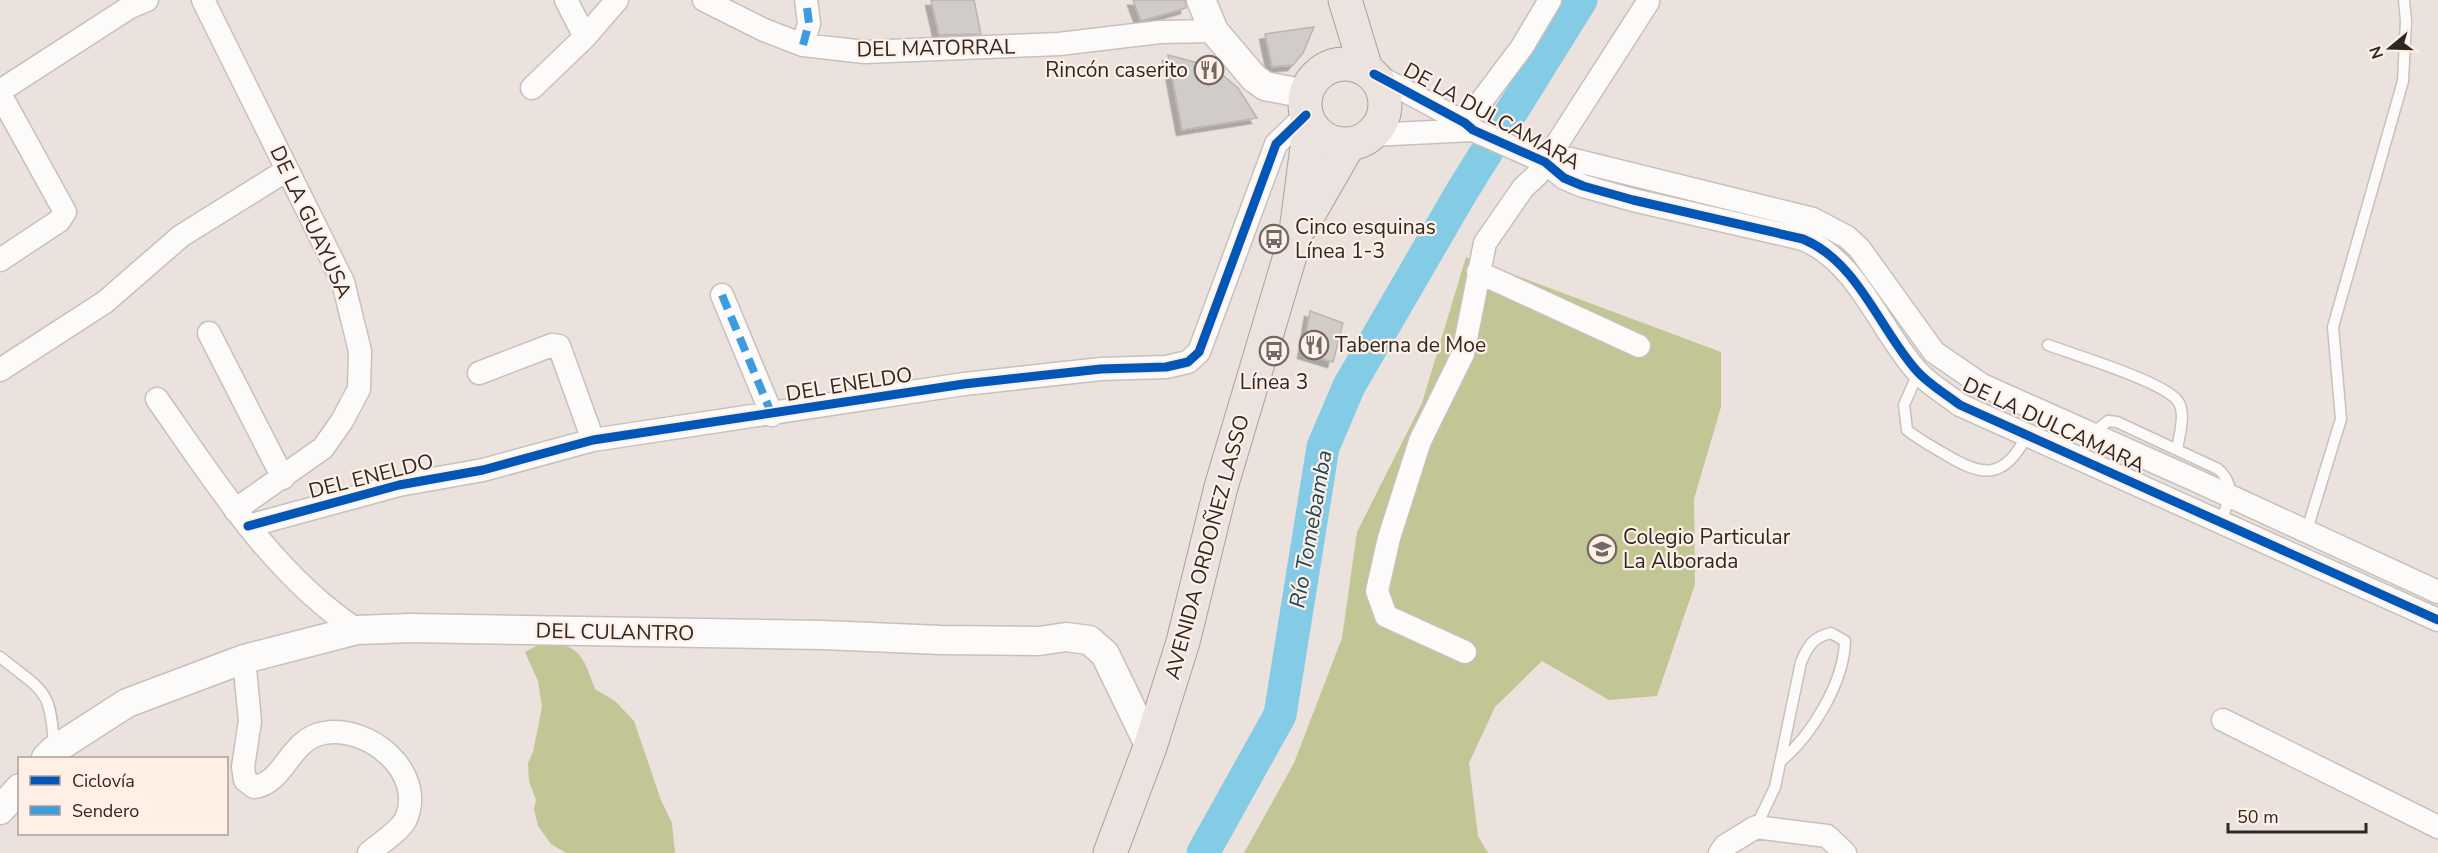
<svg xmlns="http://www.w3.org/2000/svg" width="2438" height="853" font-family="'Nunito Sans',sans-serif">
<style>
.forest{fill:#c2c695}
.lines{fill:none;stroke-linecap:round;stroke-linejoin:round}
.river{stroke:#84cbe6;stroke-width:33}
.building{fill:#d2ccc8;stroke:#bcb4b1;stroke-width:1.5;filter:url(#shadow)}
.service-casing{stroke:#c7c0bc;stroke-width:13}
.minor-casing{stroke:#c7c0bc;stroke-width:25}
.tertiary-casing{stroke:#c7c0bc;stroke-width:31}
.primary-casing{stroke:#ae9e96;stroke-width:35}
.service{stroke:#fcfbfa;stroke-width:10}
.minor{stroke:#fcfbfa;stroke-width:22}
.tertiary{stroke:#fcfbfa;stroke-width:28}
.primary{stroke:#eae3df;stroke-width:33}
.quiet{stroke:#3d9ce0;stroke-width:8;stroke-dasharray:15 8;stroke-linecap:butt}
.cycleway-casing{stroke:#ffefe5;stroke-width:13}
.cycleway{stroke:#0057b8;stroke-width:9}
.labels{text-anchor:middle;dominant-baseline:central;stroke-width:4.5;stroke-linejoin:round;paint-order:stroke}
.street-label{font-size:21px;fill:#2e2825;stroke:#ffefe5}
.poi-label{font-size:21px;fill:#2e2825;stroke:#ffefe5;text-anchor:start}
.water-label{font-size:22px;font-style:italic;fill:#1b4859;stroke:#ffefe5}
</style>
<defs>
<filter id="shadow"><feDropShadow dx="-5.5" dy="5.5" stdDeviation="0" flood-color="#0004"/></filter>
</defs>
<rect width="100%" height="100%" fill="#ebe2de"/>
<!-- forest -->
<path class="forest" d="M 1466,257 L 1721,352 L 1721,407 L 1694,499 L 1695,584 L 1657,696 L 1609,700 L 1542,661 L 1495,707 L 1469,763 L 1478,836 L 1488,853 L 1244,853 L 1294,763 L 1342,638 L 1357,532 L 1422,403 Z
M 544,642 C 581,644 584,659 595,689 L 615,701 L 634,721 L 661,800 L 672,823 L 675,853 L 566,853 L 551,844 L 538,826 L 534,809 L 536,800 L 529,781 L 528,763 L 533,752 L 542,707 L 538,681 L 525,652 Z"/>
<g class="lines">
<!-- river -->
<path class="river" d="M 1203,853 L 1280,715 L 1323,447 L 1349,386 L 1461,193 L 1581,0"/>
</g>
<!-- building -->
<path class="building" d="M 931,0 L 974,0 L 981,34 L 939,35 Z
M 1133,0 L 1185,0 L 1186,8 L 1141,21 Z
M 1314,27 L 1303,53 L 1293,65 L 1272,67 L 1265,34 Z
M 1168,55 L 1213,67 L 1238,88 L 1257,118 L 1182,130 Z
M 1310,311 L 1343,323 L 1333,362 L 1303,353 Z"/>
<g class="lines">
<!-- service casing -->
<g class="service-casing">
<path id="service" d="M 2048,345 C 2075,355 2161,381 2177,400 C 2187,412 2179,435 2177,450
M 1918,373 L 1904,405 L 1907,430 C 1918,439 1931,446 1943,453 C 1982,477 2004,481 2027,435
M 2092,434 L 2108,421 L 2117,422 L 2218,469 C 2237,485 2228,502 2221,521
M 2306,533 L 2341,419 L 2333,327 L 2403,81 L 2406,21 L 2404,0
M 0,657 C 43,692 51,687 54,747
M 1756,827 L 1775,787 L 1801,662 C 1808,646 1813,637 1831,633 L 1845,641 C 1844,682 1812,735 1781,761"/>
</g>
<!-- minor casing -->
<g class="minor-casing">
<path id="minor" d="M 203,0 L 343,282 L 360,351 L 359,389 L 342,421 L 323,448 L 235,510
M 566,0 L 585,37 L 617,0
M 704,0 L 764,30 L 803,45 L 865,52 L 1059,44 L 1160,32 L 1214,31
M 803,45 L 809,23 L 806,0
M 1374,74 L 1465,123 L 1473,130 L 1545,162 L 1564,178 L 1583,186 L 1633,200 L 1803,239 C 1858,262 1879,328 1916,370 C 1928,384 1946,394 1960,405 L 2438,620
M 532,88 L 585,37
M 0,91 L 130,7 L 147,0
M 0,94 L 65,212 L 59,221 L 0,260
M 1465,123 L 1522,47 L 1550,0
M 1372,135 L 1473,130
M 1545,162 L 1570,159 L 1813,219 L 1847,237 L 1859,248 L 1934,352 L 1982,385 L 2195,480 L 2438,592
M 1478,272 L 1639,346
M 722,295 L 772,415
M 209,333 L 283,478
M 0,370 L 105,302 L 181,236 L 287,170
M 479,373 L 552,345 L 559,346 L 593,440
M 157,399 C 214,480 273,575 357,630
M 248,526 L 399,485 L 483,470 L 593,440 L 964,384 L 1101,369 L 1166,367 L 1188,362 L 1199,352 L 1276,144 L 1306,115
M 1465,652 L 1386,616 L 1377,591 L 1389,538 L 1420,441 L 1463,354 L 1485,243 L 1523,188 L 1537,175 L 1648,2
M 244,659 L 250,721 L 243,767 L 245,780 L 254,787 C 284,784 290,738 324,733 C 369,725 426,772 406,819 C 400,831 379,844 369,853
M 2223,720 L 2438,827
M 1720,853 L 1725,846 L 1756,827 L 1827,836 L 1845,853"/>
</g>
<!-- tertiary casing -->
<g class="tertiary-casing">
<path id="tertiary" d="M 1201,0 L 1214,31 L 1254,78 L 1265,86 L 1306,94
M 46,758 L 54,750 L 127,703 L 244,659 L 357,630 L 410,628 L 823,635 L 941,640 L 1039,641 L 1066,637 L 1089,640 L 1105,654 L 1150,747
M 0,810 L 20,788"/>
</g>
<!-- primary casing -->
<g class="primary-casing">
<path id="primary" d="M 1345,0 L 1366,69
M1305 104a40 40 0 1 1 80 0a40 40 0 1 1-80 0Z
M 1303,224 L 1349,144
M 1110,853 L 1150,747 L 1183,642 L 1221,487 L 1295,239 L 1310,124"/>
</g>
<!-- service -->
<use href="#service" class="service"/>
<!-- minor -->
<use href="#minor" class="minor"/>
<!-- tertiary -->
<use href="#tertiary" class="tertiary"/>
<!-- primary -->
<use href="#primary" class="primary"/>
<!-- quiet -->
<path class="quiet" d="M 803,45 L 809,23 L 806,0
M 722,295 L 772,415"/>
<!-- cycleway casing -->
<g class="cycleway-casing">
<path id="cycleway" d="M 1374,74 L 1465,123 L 1473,130 L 1545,162 L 1564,178 L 1583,186 L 1633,200 L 1803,239 C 1858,262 1879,328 1916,370 C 1928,384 1946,394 1960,405 L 2438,620
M 248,526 L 399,485 L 483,470 L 593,440 L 964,384 L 1101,369 L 1166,367 L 1188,362 L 1199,352 L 1276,144 L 1306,115"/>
</g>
<!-- cycleway -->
<use href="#cycleway" class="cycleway"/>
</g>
<!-- icons -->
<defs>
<g id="restaurant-ring" transform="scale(1.5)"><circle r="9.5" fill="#ffefe5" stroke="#706966" stroke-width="1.5"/><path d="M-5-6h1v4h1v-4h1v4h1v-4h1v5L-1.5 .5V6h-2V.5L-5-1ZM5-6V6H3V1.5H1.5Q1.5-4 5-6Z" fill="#706966"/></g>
<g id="bus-ring" transform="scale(1.5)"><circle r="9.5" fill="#ffefe5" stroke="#706966" stroke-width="1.5"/><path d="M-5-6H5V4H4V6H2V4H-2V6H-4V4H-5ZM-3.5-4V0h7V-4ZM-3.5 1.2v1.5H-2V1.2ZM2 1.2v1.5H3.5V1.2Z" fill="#706966"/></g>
<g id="school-ring" transform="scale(1.5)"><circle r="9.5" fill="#ffefe5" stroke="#706966" stroke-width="1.5"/><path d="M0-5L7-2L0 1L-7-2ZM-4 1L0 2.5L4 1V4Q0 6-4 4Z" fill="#706966"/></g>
</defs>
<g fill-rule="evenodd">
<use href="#restaurant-ring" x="1209" y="70"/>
<use href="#bus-ring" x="1274" y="239"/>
<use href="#restaurant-ring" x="1314" y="345"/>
<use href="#bus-ring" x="1274" y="351"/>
<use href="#school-ring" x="1602" y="549"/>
</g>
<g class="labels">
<!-- street labels -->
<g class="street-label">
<text transform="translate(936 48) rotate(-1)">DEL MATORRAL</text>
<text transform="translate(1492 116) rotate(29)">DE LA DULCAMARA</text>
<text transform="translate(311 222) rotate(65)">DE LA GUAYUSA</text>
<text transform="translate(849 384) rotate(-9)">DEL ENELDO</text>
<text transform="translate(2054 425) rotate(25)">DE LA DULCAMARA</text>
<text transform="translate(371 476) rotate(-14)">DEL ENELDO</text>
<text transform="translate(1207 547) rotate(-75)">AVENIDA ORDOÑEZ LASSO</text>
<text transform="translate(615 632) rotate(1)">DEL CULANTRO</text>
</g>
<!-- poi labels -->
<g class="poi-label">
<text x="1188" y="70" text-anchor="end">Rincón caserito</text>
<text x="1295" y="227">Cinco esquinas<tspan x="1295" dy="24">Línea 1-3</tspan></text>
<text x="1335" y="345">Taberna de Moe</text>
<text x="1274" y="382" text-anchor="middle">Línea 3</text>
<text x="1623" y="537">Colegio Particular<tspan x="1623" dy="24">La Alborada</tspan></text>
</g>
<!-- water labels -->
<g class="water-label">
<text transform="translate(1311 529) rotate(-80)">Río Tomebamba</text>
</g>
</g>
<!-- legend -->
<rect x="18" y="757" width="210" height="78" fill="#ffefe5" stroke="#ab9f98" stroke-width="1.5"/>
<rect x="30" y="776" width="30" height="9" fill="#0057b8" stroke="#ab9f98" stroke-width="1.5"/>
<text x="72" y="787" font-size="18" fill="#2e2825">Ciclovía</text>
<rect x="30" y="806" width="30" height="9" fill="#3d9ce0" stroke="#ab9f98" stroke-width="1.5"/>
<text x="72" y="817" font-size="18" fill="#2e2825">Sendero</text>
<!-- north arrow -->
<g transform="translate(2390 48) rotate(251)" stroke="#ffefe5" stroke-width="4.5" paint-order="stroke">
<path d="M0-4.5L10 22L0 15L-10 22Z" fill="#2e2825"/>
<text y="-9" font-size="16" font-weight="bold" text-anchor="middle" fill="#2e2825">N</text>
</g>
<!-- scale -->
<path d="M2228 823v9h138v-9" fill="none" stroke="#2e2825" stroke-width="3"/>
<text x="2237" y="823" font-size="18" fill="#2e2825" stroke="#ffefe5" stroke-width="4.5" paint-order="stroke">50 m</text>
</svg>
